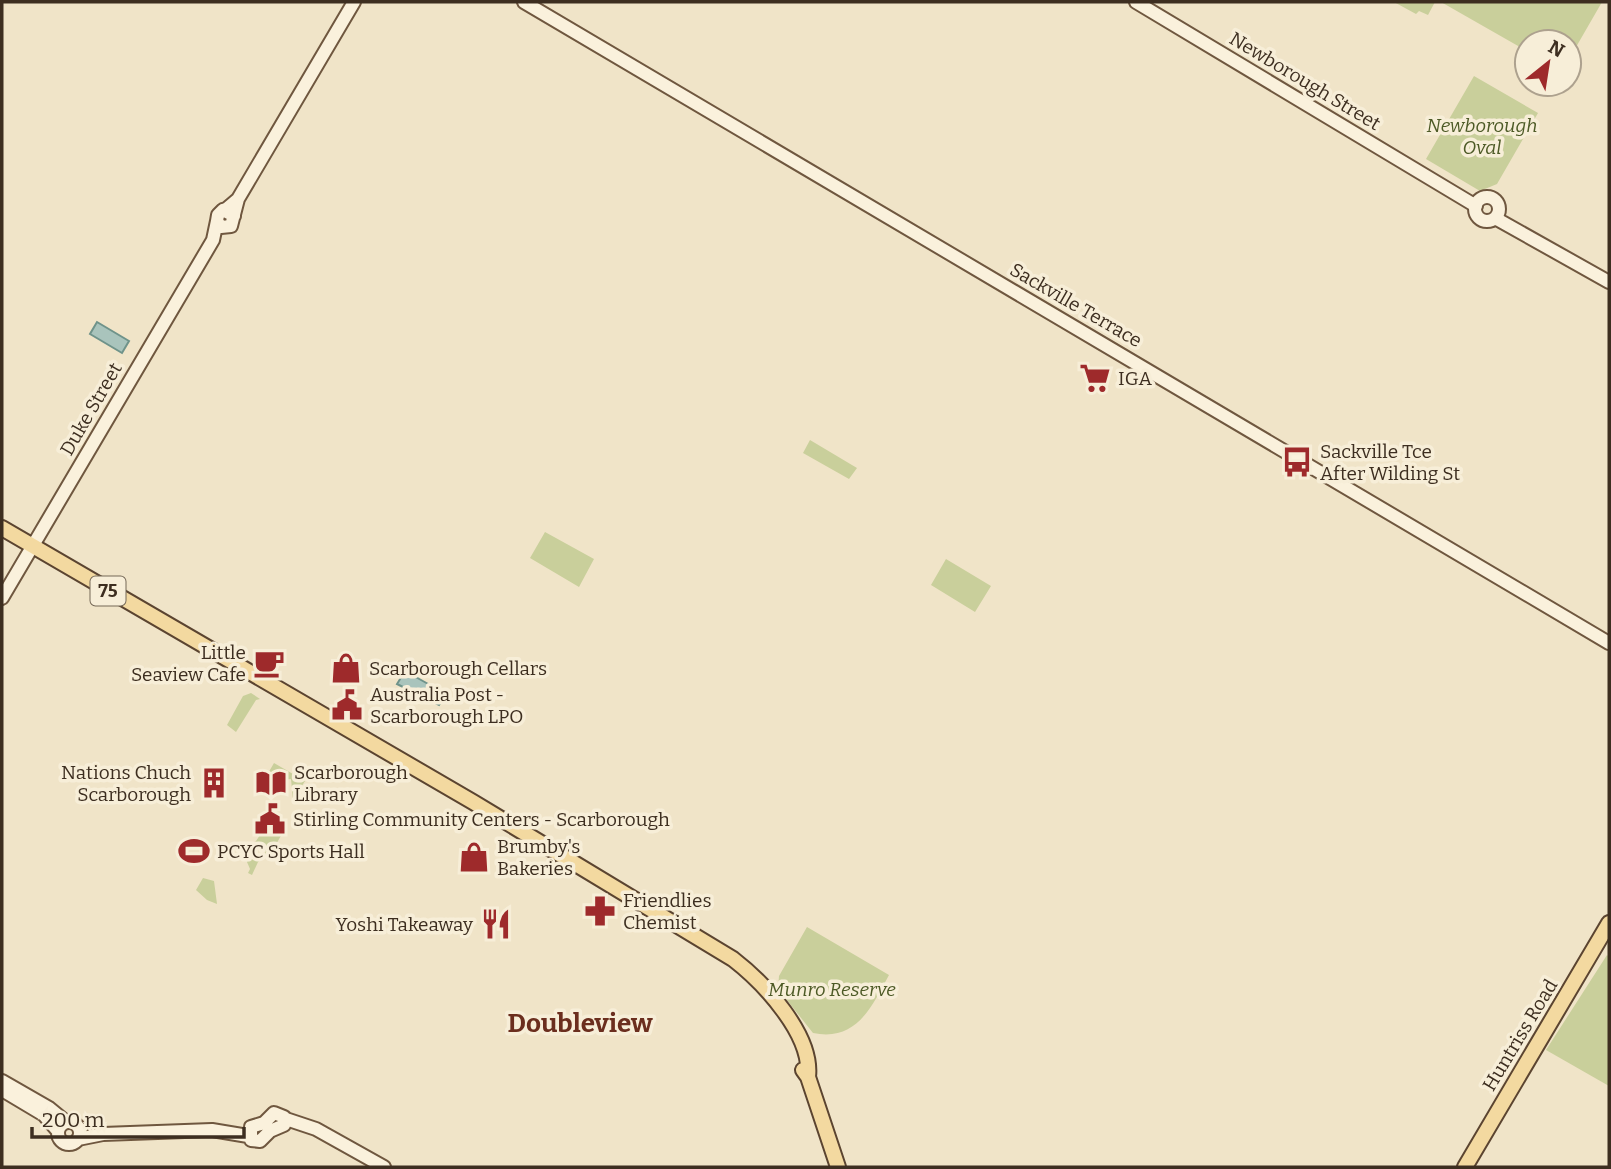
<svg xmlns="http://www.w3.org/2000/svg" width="1611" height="1169" font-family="Bitter,serif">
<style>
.green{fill:#c9cf9b}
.water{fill:#a9c4bc;stroke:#6f938a;stroke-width:2}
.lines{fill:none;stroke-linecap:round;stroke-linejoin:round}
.secondary-casing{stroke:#6f573f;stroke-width:16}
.primary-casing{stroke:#5b4430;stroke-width:18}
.secondary{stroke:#faf1dc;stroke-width:12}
.primary{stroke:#f3d9a0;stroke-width:14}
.labels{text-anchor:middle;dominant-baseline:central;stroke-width:7;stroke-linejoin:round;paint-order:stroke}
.shield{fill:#f7eed8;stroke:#756857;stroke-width:2}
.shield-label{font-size:18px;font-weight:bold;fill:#3d2e20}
.street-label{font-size:19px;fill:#3d2e20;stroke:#f7eed8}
.park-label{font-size:19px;font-style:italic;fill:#4d5a26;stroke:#f7eed8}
.poi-label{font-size:19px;fill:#3d2e20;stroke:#f7eed8;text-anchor:start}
.district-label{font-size:26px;font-weight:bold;fill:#6b2e1e;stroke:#f7eed8}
</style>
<rect width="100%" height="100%" fill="#f0e4c8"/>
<!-- green -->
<path class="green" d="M 1394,2 L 1435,2 L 1428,15 L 1419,11 L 1416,14 Z
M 1441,2 L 1602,2 L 1572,54 L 1569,53 L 1569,42 L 1527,42 L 1527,51 Z
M 1474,76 L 1538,113 L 1497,184 L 1480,191 L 1426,159 Z
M 810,440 L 857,468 L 849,479 L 803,453 Z
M 545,532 L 594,559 L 579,587 L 530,558 Z
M 946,559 L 991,586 L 975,612 L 931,585 Z
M 251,693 L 260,699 L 256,700 L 236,732 L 227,725 L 243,696 Z
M 274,763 L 305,781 L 293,800 L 291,779 L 263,782 Z
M 270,828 L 271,835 L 282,834 L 271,853 L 258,862 L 252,875 L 248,873 L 250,869 L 247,862 L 249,858 L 261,859 L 266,851 L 254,844 L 264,829 Z
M 203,878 L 214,881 L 217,904 L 207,900 L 196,890 Z
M 807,927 L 889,975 C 872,1006 857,1042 813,1033 L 778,989 L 779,976 Z
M 1607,955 L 1609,957 L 1609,1086 L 1546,1050 Z"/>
<!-- water -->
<path class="water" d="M 97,322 L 129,341 L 122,353 L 90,334 Z
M 405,671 L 446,694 L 439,705 L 397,684 Z"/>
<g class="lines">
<!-- secondary casing -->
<g class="secondary-casing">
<path id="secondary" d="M 524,2 L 1609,643
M 1136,2 L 1476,206
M1475 209a12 12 0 1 1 24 0a12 12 0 1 1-24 0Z
M 225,210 L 238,199 L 354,2
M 234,216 L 223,210 L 218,215 L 217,221 L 221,227 L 231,226 L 238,199
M 1495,218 L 1609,282
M 2,598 L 213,240 L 217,221
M 2,1081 L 49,1108 L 66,1122
M 2,1090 L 44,1115 L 57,1130
M 274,1113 L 284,1117 L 284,1125 L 270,1131 L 260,1141 L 251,1140 L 251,1127 L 264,1123 Z
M 286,1119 L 316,1129 L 384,1167
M58 1133a11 11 0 1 1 22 0a11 11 0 1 1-22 0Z
M 78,1139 L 103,1134 L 212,1130 L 248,1136"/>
</g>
<!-- primary casing -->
<g class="primary-casing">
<path id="primary" d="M 2,528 L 473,802 L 733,959 C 764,983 813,1035 808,1077
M 803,1070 L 808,1077 L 838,1167
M 1465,1167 L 1609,923"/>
</g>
<!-- secondary -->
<use href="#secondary" class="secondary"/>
<!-- primary -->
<use href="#primary" class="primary"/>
</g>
<!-- icons -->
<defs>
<g id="supermarket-bare" transform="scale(2.415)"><path d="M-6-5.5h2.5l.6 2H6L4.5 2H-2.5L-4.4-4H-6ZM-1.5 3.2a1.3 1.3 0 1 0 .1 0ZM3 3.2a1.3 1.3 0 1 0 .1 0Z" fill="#9e2a2b" stroke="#f7eed8" stroke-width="2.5" paint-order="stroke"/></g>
<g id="bus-bare" transform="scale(2.415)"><path d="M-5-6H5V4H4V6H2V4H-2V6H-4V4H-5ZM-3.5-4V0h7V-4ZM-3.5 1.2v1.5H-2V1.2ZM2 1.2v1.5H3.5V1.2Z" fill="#9e2a2b" stroke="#f7eed8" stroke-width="2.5" paint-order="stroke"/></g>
<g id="cafe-bare" transform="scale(2.415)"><path d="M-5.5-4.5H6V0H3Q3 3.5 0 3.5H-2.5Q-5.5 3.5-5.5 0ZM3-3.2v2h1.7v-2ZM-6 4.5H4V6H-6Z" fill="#9e2a2b" stroke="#f7eed8" stroke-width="2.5" paint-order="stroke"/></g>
<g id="shop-bare" transform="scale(2.415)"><path d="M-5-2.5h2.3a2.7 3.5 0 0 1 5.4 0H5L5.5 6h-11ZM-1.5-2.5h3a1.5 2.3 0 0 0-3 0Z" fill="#9e2a2b" stroke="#f7eed8" stroke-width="2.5" paint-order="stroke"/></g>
<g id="civic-bare" transform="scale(2.415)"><path d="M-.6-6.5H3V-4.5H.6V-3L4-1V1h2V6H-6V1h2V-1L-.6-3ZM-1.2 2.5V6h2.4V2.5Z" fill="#9e2a2b" stroke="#f7eed8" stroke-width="2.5" paint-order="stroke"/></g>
<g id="building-bare" transform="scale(2.415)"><path d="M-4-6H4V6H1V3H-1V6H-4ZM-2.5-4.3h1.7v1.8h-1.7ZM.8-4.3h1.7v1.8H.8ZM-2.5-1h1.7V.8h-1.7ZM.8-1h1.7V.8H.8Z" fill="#9e2a2b" stroke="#f7eed8" stroke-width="2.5" paint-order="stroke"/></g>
<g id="library-bare" transform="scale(2.415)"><path d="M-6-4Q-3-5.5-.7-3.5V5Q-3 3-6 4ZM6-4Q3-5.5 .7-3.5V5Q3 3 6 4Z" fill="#9e2a2b" stroke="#f7eed8" stroke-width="2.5" paint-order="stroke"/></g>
<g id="stadium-bare" transform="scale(2.415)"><path d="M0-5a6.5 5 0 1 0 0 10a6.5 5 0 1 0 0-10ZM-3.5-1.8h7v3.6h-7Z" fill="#9e2a2b" stroke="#f7eed8" stroke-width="2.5" paint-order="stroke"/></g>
<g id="pharmacy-bare" transform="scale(2.415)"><path d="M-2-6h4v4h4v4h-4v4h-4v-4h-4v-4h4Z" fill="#9e2a2b" stroke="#f7eed8" stroke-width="2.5" paint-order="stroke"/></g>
<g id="restaurant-bare" transform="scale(2.415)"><path d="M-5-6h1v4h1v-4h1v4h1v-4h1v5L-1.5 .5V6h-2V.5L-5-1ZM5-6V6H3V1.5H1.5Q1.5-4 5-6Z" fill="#9e2a2b" stroke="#f7eed8" stroke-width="2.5" paint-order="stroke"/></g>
</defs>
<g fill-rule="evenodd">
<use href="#supermarket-bare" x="1095" y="378"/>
<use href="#bus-bare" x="1297" y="462"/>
<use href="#cafe-bare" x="269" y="663"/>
<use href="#shop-bare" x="346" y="668"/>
<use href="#civic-bare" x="347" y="705"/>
<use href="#building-bare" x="214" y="783"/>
<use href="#library-bare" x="271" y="783"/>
<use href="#civic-bare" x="270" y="819"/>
<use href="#stadium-bare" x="194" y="851"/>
<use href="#shop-bare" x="474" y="857"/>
<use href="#pharmacy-bare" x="600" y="911"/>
<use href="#restaurant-bare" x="496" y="924"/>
</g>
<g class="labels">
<!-- shield labels -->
<rect class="shield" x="90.5" y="576.5" width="35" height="29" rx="5"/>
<g class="shield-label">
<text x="108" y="591">75</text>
</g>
<!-- street labels -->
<g class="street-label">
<text transform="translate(1305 81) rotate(31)">Newborough Street</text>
<text transform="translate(1076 305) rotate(30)">Sackville Terrace</text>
<text transform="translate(91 409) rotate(-60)">Duke Street</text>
<text transform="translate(1520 1035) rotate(-59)">Huntriss Road</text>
</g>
<!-- park labels -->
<g class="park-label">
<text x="1482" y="125">Newborough<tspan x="1482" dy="22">Oval</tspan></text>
<text x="832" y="989">Munro Reserve</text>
</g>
<!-- poi labels -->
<g class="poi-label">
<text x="1118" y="378">IGA</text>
<text x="1320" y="451">Sackville Tce<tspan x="1320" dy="22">After Wilding St</tspan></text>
<text x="246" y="652" text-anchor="end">Little<tspan x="246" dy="22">Seaview Cafe</tspan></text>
<text x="369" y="668">Scarborough Cellars</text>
<text x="370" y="694">Australia Post -<tspan x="370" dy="22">Scarborough LPO</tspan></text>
<text x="191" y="772" text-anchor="end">Nations Chuch<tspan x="191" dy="22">Scarborough</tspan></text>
<text x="294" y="772">Scarborough<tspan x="294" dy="22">Library</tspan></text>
<text x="293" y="819">Stirling Community Centers - Scarborough</text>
<text x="497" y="846">Brumby's<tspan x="497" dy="22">Bakeries</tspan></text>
<text x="217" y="851">PCYC Sports Hall</text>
<text x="623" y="900">Friendlies<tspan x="623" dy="22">Chemist</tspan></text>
<text x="473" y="924" text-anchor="end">Yoshi Takeaway</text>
</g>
<!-- district labels -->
<g class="district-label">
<text x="580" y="1023">Doubleview</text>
</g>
</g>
<!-- border -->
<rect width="1611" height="1169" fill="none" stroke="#3d2e20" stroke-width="7"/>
<!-- north arrow -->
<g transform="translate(1548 63) rotate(30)"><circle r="33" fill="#f7eed8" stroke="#ada18e" stroke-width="2"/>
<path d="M0-5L12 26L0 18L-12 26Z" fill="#9e2a2b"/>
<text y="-10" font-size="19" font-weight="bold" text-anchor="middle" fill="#3d2e20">N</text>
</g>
<!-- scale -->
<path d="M32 1127v10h212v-10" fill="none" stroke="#3d2e20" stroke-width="3.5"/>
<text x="42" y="1127" font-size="21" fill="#3d2e20" stroke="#f7eed8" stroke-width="5" paint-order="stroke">200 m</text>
</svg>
